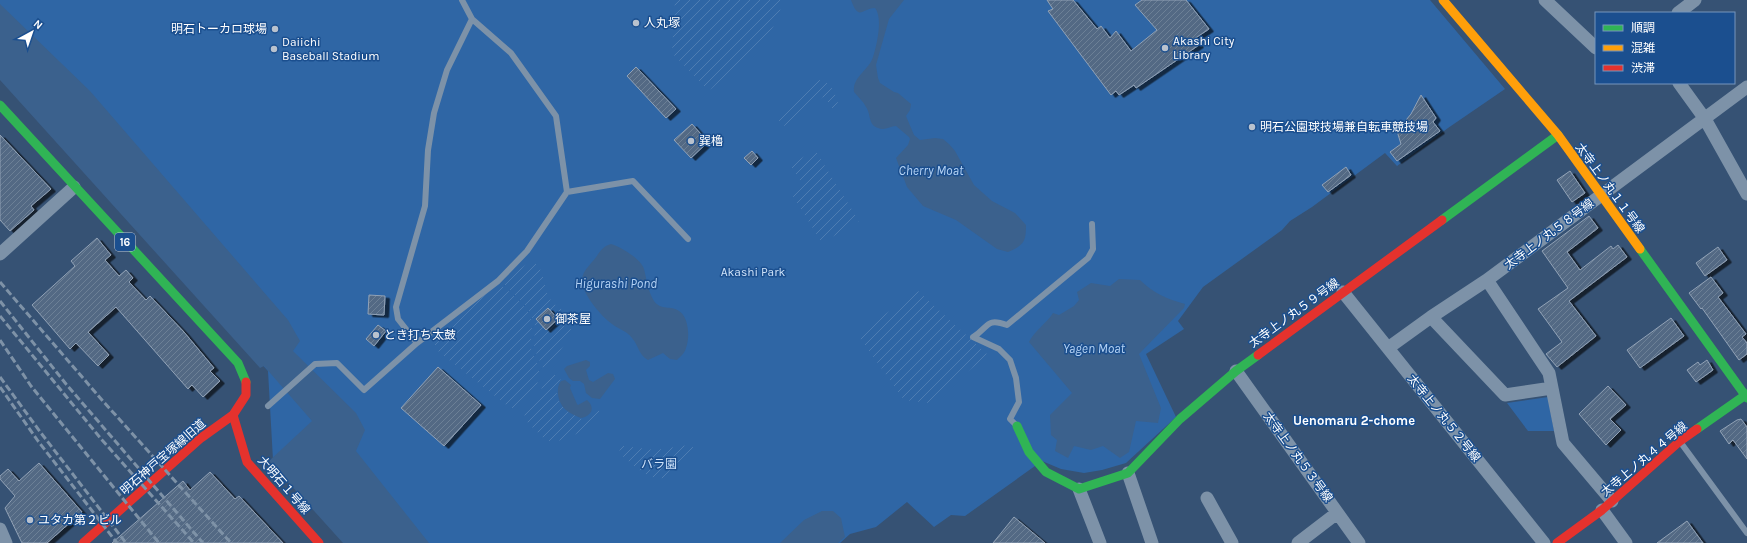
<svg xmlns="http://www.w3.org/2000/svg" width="1747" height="543" font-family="Karla,'Noto Sans JP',sans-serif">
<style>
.park{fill:#2f66a5}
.garden{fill:url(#garden-furrows)}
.water{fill:#3b618d}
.building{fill:url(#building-hatch);stroke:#92a2b6;filter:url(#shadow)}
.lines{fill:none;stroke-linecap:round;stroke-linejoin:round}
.lane{stroke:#7d92a8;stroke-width:6}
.street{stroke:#7d92a8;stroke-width:13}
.fast{stroke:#30b455;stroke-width:9}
.slow{stroke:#ff9f0a;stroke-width:9}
.jam{stroke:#e5322d;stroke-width:9}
.rail{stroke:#7e92a7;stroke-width:3;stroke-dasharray:7 3;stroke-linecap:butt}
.poi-dot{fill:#b9c2ce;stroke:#1b4f8f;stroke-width:1.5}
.labels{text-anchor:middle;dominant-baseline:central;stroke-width:3;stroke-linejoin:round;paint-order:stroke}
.shield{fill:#1b4f8f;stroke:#bbcadd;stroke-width:1}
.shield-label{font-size:11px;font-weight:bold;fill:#fff}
.poi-label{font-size:12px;fill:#fff;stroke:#1b4f8f;text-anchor:start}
.street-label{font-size:12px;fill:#fff;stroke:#1b4f8f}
.park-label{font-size:12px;fill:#cfe3fa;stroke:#1b4f8f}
.water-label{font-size:13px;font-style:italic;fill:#b5d3f5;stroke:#1b4f8f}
.neighbourhood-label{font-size:13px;font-weight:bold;fill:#fff;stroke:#1b4f8f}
</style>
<defs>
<pattern id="garden-furrows" width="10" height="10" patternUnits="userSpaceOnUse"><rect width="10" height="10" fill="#2f66a5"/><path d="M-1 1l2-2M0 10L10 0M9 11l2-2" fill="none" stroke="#4e7db2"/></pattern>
<pattern id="building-hatch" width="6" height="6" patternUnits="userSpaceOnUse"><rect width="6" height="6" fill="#526984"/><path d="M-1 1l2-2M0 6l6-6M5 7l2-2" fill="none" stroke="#6c8096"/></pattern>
<filter id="shadow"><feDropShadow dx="4.5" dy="2.5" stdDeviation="0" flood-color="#0009"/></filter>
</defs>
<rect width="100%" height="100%" fill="#365274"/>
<!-- park -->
<path class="park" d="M 0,0 L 1430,0 L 1505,89 L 1448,128 L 1397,166 L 1385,153 L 1312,207 L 1290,221 L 1282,230 L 1203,287 L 1178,321 L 1184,329 L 1146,354 L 1176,417 L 1126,463 L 1102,470 L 1084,473 L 1061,469 L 1042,461 L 965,516 L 951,515 L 934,527 L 907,502 L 876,527 L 850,534 L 840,543 L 348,543 L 273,460 L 268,371 L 0,75 Z
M 1548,397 L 1554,431 L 1528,431 L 1507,403 Z"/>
<!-- garden -->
<path class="garden" d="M 675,0 L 780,0 C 787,29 731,71 711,89 L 708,90 L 672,53 Z
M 818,80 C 832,81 836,95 839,107 L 835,112 L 825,98 L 823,97 L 784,126 L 775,116 Z
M 815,150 L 859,221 L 822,243 L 791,193 L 803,185 L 790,165 Z
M 531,261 C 545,266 543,286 549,297 C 552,305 565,310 571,316 L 572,324 L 569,338 L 547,369 L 543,368 L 534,348 L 535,326 L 528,308 L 502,282 Z
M 499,283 C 508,291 519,299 526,309 C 536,323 530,333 531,348 C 532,353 536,359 538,365 C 543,382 530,401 516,409 L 509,407 L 439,352 L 435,346 L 435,338 Z
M 918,291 L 988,355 L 929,403 L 904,400 L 857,334 Z
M 554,374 L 561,380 C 548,398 567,411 581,419 L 589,417 L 594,410 L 599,410 L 600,415 C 592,426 564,444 550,441 C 544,440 540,434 535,430 C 529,424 525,421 524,412 L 541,390 L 546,378 L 551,375 Z
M 689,445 L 694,448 L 693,453 C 686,460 679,470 671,475 C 652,487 632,463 619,453 L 620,449 L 623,446 L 655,450 Z"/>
<!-- water -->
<path class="water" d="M 851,0 L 904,0 L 889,19 L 876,65 L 878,78 L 880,83 L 894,92 L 898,93 L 911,104 L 910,110 L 906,116 L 914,135 L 920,140 L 935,138 L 943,139 L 949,144 L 955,151 L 974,185 L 992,201 L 1015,213 L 1026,225 C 1026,242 1024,245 1008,252 L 997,249 L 956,220 L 923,206 L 907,187 L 896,158 L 908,145 L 910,139 L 909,137 L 896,126 C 890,126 885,131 878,128 C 868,125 871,114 866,107 C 863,101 858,97 854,92 C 852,77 869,70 873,57 C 877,44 883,18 875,8 C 862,8 859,22 851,0 Z
M 0,4 L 90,91 L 288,320 L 300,341 L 293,351 L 356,413 L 365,430 L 356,451 L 429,543 L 343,543 L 269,461 L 312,421 L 264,366 L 260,368 L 0,80 Z
M 611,244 C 621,247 641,259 644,269 C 647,281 648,291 654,301 C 661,311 671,305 679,311 C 689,317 690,338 686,348 C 685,353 680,357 677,360 L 670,359 L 663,353 L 648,360 C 638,354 639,346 632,338 C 627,331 618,329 612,324 C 601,316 583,295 582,281 C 582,273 587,268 592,262 C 599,255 600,247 611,244 Z
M 1119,279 L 1140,280 C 1153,293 1167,299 1185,304 L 1184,308 L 1139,354 L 1161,408 L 1158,423 L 1136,421 L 1129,452 L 1120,458 L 1103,446 L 1091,450 L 1074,446 L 1068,458 L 1055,451 L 1057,440 L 1051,435 L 1050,415 L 1072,393 L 1029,342 C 1035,330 1046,324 1053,313 L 1059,315 L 1074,306 L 1079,300 L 1077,292 L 1091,283 L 1110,286 Z
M 586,360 L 590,362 L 590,366 L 586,370 L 589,380 L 593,382 L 608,373 L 613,374 L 615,379 L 600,399 L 592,398 L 586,393 L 584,384 L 580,381 L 573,381 L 569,378 L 564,369 L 567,366 Z
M 565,380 L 571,385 L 570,388 L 577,404 L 578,405 L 587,400 C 596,408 591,416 581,418 C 576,416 571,414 566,410 C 558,403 555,389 561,381 Z
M 822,511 L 833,511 L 841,518 L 845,537 L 838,543 L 780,543 L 804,520 Z"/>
<!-- building -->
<path class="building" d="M 1047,0 L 1073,0 L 1097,29 L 1101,26 L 1110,38 L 1116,31 L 1131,51 L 1157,30 L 1135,5 L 1142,0 L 1186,0 L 1209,29 L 1194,39 L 1199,45 L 1136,88 L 1134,85 L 1119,95 L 1116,91 L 1111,95 L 1048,11 L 1053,9 Z
M 636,67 L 676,109 L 666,118 L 627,76 Z
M 1421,95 L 1436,118 L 1433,122 L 1440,131 L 1397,161 L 1390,152 L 1401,144 L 1397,131 L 1411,114 Z
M 692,124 L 708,142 L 691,158 L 674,140 Z
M 0,135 L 51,189 L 31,206 L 34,210 L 10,231 L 0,220 Z
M 752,151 L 758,158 L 751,165 L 744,158 Z
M 1346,167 L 1351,175 L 1328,192 L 1322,185 Z
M 1570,171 L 1585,193 L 1572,202 L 1557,180 Z
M 1589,216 L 1598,228 L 1567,252 L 1580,270 L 1611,246 L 1613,249 L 1618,245 L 1627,257 L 1569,301 L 1596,336 L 1557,367 L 1546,354 L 1562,342 L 1538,309 L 1568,288 L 1542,251 Z
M 97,238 L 111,255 L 105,260 L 119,276 L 126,270 L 133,278 L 129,282 L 146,300 L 150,296 L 184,332 L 214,368 L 210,371 L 220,381 L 203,397 L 192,385 L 188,389 L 116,307 L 88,332 L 109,355 L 98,366 L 76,343 L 70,349 L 32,305 L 75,266 L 71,261 Z
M 1718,247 L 1727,260 L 1705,276 L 1696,263 Z
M 1711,277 L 1723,293 L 1718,297 L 1746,334 L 1742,337 L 1747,343 L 1747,354 L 1739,360 L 1702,308 L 1701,309 L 1689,293 Z
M 369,295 L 385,296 L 384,315 L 368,314 Z
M 548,308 L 558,319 L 546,330 L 536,319 Z
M 1671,318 L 1684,336 L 1640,368 L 1627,350 Z
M 378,325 L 386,331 L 374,346 L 366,339 Z
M 1707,360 L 1713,370 L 1696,382 L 1687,370 L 1698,362 L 1700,365 Z
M 438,367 L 481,405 L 444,446 L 401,408 Z
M 1608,386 L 1626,405 L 1610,419 L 1621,430 L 1606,445 L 1579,414 Z
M 1741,419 L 1747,427 L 1747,459 L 1733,440 L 1729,444 L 1720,431 L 1737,420 Z
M 39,463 L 82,512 L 47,543 L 22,543 L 5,508 L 15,496 L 0,479 L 0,476 L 8,469 L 19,481 Z
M 210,472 L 235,499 L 239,496 L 283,543 L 112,543 L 183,481 L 190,490 Z
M 1014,517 L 1045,543 L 993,543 Z
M 1687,521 L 1703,543 L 1657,543 Z"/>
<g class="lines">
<!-- lane -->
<path class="lane" d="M 567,192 L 633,181 L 688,239
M 417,343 L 398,319 L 396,307 L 425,206 L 428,150 L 434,113 L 447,70 L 472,19
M 268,406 L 315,364 L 337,363 L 364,390 L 417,343 L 498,281 L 527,251 L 567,192 L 556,116 L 511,53 L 472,19 L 462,0
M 1016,425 L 1010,419 L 1019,402 L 1016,378 L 1010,360 L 999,349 L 973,337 C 989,328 985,317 1007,325 L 1088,258 L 1093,249 L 1092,224
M 1681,443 L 1747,533"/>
<!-- street -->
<path class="street" d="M 1545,0 L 1596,48
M 1678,13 L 1695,0
M 1679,83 L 1705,119 L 1747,194
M 0,254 L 74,187
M 1487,280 L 1549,373 L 1563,443 L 1612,501
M 1343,292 L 1544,543
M 1431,317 L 1505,395 L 1552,388
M 1388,348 L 1431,317 L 1487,280 L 1747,87
M 1236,371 L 1359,543
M 1128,473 L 1152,543
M 1079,489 L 1100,543
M 1207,498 L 1232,543
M 1602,510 L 1626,543
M 0,529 L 6,543
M 1298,543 L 1337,513"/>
<!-- fast -->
<path class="fast" d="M 0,105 L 238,363 L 246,382
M 1442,220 L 1558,135
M 1640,249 L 1747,398
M 1017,426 L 1029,452 L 1046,472 L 1079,489 L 1128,473 L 1180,419 L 1236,371 L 1258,355
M 1697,429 L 1747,394"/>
<!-- slow -->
<path class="slow" d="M 1443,0 L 1558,135 L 1640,249"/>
<!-- jam -->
<path class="jam" d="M 1258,355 L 1442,220
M 233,415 L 247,462 L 319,543
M 83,543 L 201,438 L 233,415 L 246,395 L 246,382
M 1557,543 L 1602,510 L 1680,441 L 1697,429"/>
<!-- rail -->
<path class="rail" d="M 0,282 L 102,400 L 231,543
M 0,301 L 66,384 L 203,543
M 0,316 L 102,440 L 194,543
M 0,340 L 31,386 L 159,543
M 0,377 L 41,433 L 126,543
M 0,387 L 38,441 L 117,543"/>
</g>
<!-- markers -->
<g class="poi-dot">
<circle cx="636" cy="23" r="4"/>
<circle cx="275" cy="29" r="4"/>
<circle cx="1165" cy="48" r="4"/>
<circle cx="274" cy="49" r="4"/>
<circle cx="1252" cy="127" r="4"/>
<circle cx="691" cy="141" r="4"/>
<circle cx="547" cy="319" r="4"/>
<circle cx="376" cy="335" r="4"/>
<circle cx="30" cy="520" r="4"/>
</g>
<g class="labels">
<!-- shield labels -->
<rect class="shield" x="115" y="233" width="20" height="18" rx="3"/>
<g class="shield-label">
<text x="125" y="242">16</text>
</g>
<!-- poi labels -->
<g class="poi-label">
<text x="644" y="23">人丸塚</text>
<text x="267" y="29" text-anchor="end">明石トーカロ球場</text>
<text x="1173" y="41">Akashi City<tspan x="1173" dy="14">Library</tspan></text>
<text x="282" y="42">Daiichi<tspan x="282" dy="14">Baseball Stadium</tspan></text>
<text x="1260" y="127">明石公園球技場兼自転車競技場</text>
<text x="699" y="141">巽櫓</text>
<text x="555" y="319">御茶屋</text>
<text x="384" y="335">とき打ち太鼓</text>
<text x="38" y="520">ユタカ第２ビル</text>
</g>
<!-- street labels -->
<g class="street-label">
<text transform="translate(1610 188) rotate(54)">太寺上ノ丸１１号線</text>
<text transform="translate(1549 234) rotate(-37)">太寺上ノ丸５８号線</text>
<text transform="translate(1294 313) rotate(-36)">太寺上ノ丸５９号線</text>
<text transform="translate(1444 418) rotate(51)">太寺上ノ丸５２号線</text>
<text transform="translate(163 457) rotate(-41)">明石神戸宝塚線旧道</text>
<text transform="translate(1298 457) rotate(54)">太寺上ノ丸５３号線</text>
<text transform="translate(1644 459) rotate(-40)">太寺上ノ丸４４号線</text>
<text transform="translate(284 485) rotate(49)">大明石１号線</text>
</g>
<!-- park labels -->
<g class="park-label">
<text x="753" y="272">Akashi Park</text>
<text x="659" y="464">バラ園</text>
</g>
<!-- water labels -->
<g class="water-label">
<text x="931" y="170">Cherry Moat</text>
<text x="616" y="283">Higurashi Pond</text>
<text x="1094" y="348">Yagen Moat</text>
</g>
<!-- neighbourhood labels -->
<g class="neighbourhood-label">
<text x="1354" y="420">Uenomaru 2-chome</text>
</g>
</g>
<!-- legend -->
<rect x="1595" y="12" width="140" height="72" fill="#1b4f8f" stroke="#7695bc"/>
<rect x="1603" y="25" width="20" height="6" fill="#30b455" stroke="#7695bc"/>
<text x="1631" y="32" font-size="12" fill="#ffffff">順調</text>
<rect x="1603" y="45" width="20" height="6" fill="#ff9f0a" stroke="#7695bc"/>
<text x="1631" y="52" font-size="12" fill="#ffffff">混雑</text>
<rect x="1603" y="65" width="20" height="6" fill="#e5322d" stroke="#7695bc"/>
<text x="1631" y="72" font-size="12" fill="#ffffff">渋滞</text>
<!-- north arrow -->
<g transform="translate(32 32) rotate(40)" stroke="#1b4f8f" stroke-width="3" paint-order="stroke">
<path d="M0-3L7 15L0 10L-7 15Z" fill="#ffffff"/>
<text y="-6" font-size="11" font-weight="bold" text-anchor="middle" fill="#ffffff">N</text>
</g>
</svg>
